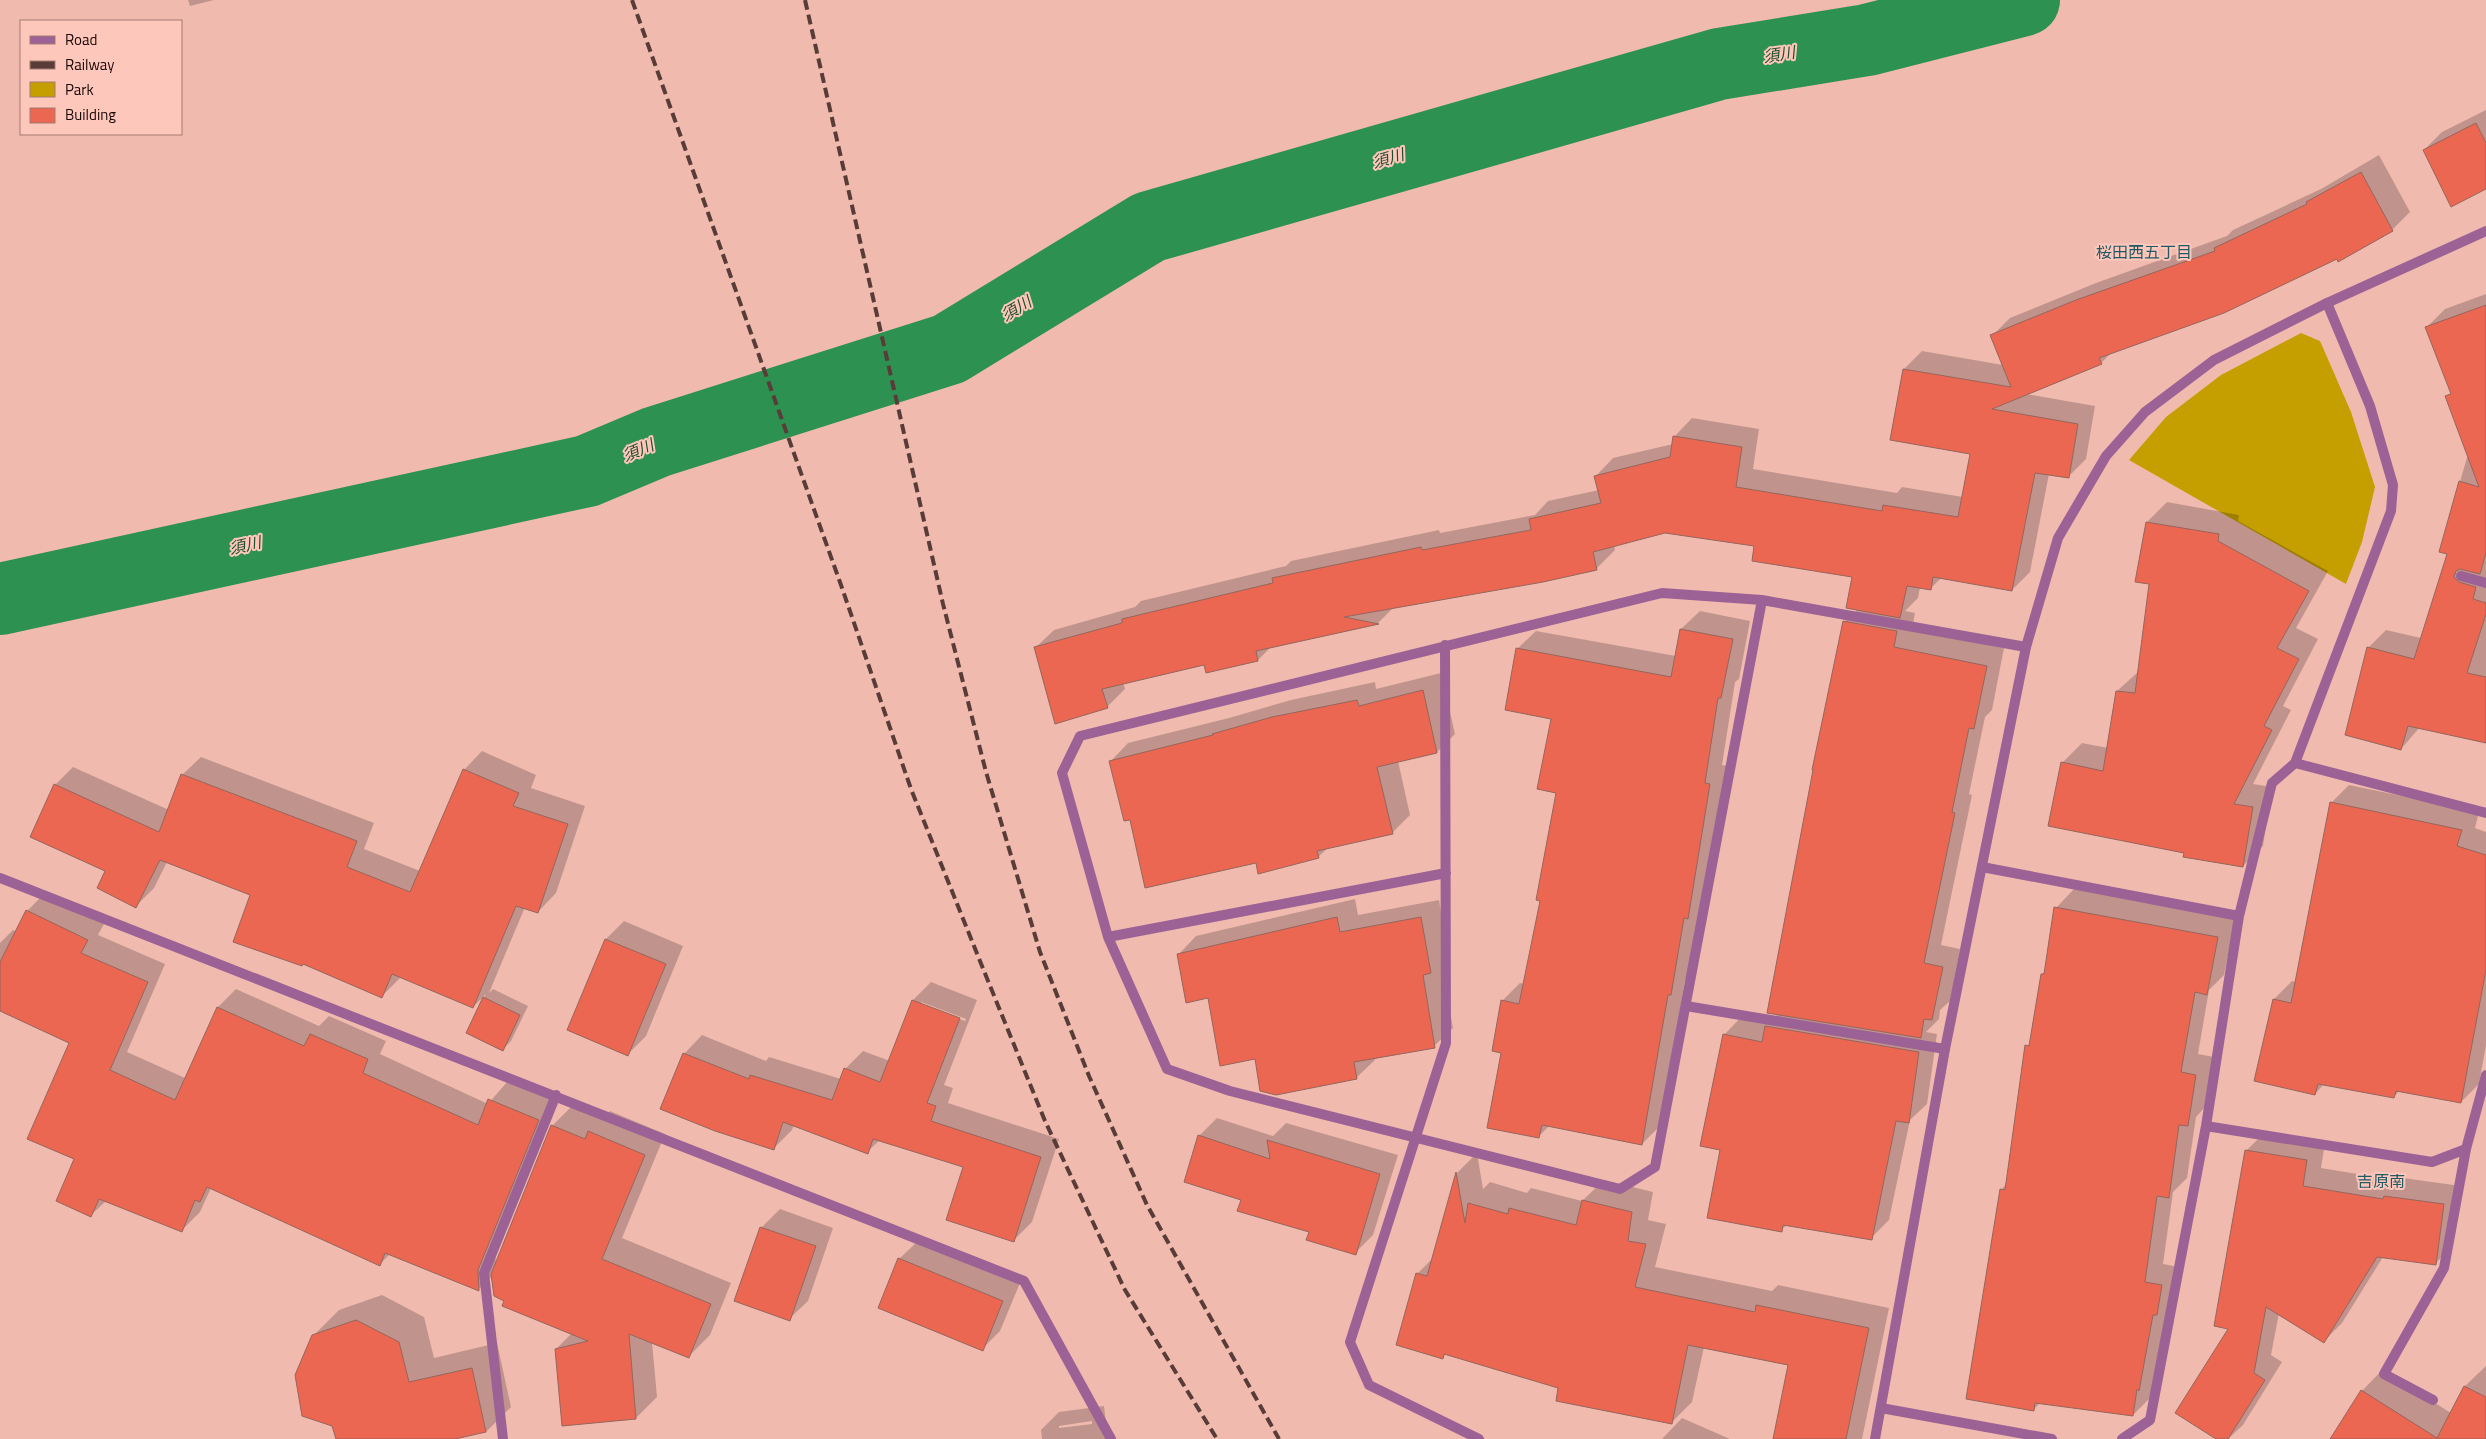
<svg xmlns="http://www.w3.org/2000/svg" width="2486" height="1439" font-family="'Titillium Web','Noto Sans JP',sans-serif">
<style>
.green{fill:#c59f00}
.shadow{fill:#0003;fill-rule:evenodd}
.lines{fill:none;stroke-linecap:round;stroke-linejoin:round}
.river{stroke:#2d9251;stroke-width:72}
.building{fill:#eb6751;stroke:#96655c}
.service{stroke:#9c6295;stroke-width:10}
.minor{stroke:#9c6295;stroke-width:10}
.rail{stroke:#593c37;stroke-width:4;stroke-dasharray:10 5;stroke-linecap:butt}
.labels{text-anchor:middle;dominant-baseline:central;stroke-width:4;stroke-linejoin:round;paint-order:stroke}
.water-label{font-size:16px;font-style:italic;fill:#1d4f2d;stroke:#fec7bb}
.neighbourhood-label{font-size:16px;fill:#225a64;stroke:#fec7bb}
</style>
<rect width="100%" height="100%" fill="#f1baaf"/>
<!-- green -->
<path class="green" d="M 2301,333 L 2320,341 L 2351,412 L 2375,487 L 2362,542 L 2346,584 L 2129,460 L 2166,417 L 2221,375 Z"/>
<!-- shadow -->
<path class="shadow" d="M 188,0 L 214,0 L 190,6 Z
M 2486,110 L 2486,188 L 2424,150 L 2442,132 Z
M 2379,155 L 2410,212 L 2392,230 L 2338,258 L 2112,352 L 2101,363 L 2026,394 L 2095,406 L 2086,459 L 2068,477 L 2049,474 L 2030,572 L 2012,590 L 1942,577 L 1931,588 L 1920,587 L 1918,598 L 1905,611 L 1915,613 L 1912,629 L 2004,648 L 1992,710 L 1985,717 L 1969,794 L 1972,795 L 1941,945 L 1960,949 L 1950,1001 L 1940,1010 L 1939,1019 L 1926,1032 L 1937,1034 L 1927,1104 L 1910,1120 L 1889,1220 L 1871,1238 L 1788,1224 L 1781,1230 L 1721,1149 L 1724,1035 L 1742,1016 L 1770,1022 L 1779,1013 L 1844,622 L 1858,609 L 1853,576 L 1756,545 L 1665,532 L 1614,545 L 1615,550 L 1597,568 L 1543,581 L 1394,607 L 1378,623 L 1271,647 L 1258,660 L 1205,663 L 1123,682 L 1125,689 L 1107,707 L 1035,648 L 1054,630 L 1135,607 L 1141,601 L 1286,566 L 1291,561 L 1439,530 L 1440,533 L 1535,515 L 1548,501 L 1599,490 L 1595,477 L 1613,458 L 1673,444 L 1674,437 L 1692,418 L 1759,429 L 1753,469 L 1897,493 L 1902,487 L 1963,497 L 1971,453 L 1904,369 L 1922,351 L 2003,365 L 1992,336 L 2010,318 L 2096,283 L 2227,236 L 2233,230 L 2321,189 Z
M 2486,294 L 2486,743 L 2420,727 L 2401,749 L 2368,648 L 2386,630 L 2421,638 L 2449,554 L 2440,551 L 2468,454 L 2446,397 L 2451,392 L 2427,327 L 2445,309 Z
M 2167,502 L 2239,515 L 2238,521 L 2328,571 L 2296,628 L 2318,639 L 2283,706 L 2291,710 L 2253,784 L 2272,787 L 2263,846 L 2243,866 L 2185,852 L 2062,763 L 2082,743 L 2108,748 L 2117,691 L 2139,671 L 2150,583 L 2147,522 Z
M 1700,611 L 1750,621 L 1739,679 L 1735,682 L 1722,765 L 1728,766 L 1689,976 L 1685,980 L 1660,1126 L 1642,1144 L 1550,1125 L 1538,1137 L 1503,1052 L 1502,1001 L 1520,983 L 1525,984 L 1542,900 L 1558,792 L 1553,718 L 1517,649 L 1536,631 L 1676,656 L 1681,629 Z
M 1441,673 L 1455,734 L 1437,752 L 1398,761 L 1410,815 L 1392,833 L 1328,848 L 1318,857 L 1257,861 L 1131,818 L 1110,762 L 1128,743 L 1229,718 L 1291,700 L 1375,682 L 1376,689 Z
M 482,751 L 536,775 L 531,788 L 585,806 L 556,893 L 538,912 L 525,907 L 489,993 L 493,989 L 528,1006 L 511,1041 L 502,1050 L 467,1032 L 486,994 L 473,1007 L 401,977 L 382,996 L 304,963 L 251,894 L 167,862 L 154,888 L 136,906 L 107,870 L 55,785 L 73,767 L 169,810 L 182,775 L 201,757 L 374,823 L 364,849 L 420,871 L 464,770 Z
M 2349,785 L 2479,812 L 2475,828 L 2486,832 L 2486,1045 L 2479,1084 L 2461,1102 L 2400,1090 L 2394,1097 L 2324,1084 L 2315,1094 L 2255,1080 L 2274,999 L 2292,981 L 2296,982 L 2331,803 Z
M 2074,889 L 2235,919 L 2224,975 L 2209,990 L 2198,1054 L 2214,1057 L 2205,1107 L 2196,1117 L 2187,1178 L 2173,1192 L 2163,1264 L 2179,1267 L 2151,1397 L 2133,1415 L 2040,1403 L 2033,1410 L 2001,1190 L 2007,1183 L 2027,1046 L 2031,1042 L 2042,974 L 2046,971 L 2056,908 Z
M 45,893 L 105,922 L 98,935 L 165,964 L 127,1052 L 185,1078 L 218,1007 L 236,989 L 319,1026 L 329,1016 L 386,1041 L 380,1054 L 488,1104 L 507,1082 L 556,1102 L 495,1251 L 496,1264 L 552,1126 L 573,1105 L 604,1117 L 610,1111 L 665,1134 L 622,1238 L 731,1283 L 710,1335 L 689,1356 L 652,1342 L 657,1397 L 636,1418 L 563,1425 L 556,1349 L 572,1333 L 506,1300 L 492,1276 L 479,1289 L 390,1254 L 380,1264 L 211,1188 L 200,1212 L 182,1230 L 106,1201 L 90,1216 L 76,1159 L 70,1042 L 0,1009 L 0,943 L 13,930 L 17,932 L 27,911 Z
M 1355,899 L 1358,915 L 1439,900 L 1448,954 L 1441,961 L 1453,1028 L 1434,1046 L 1374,1057 L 1375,1060 L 1356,1078 L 1256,1058 L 1178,955 L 1196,936 Z
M 624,921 L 683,946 L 646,1036 L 628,1054 L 606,939 Z
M 931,982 L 977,1000 L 944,1085 L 953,1088 L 948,1103 L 1059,1139 L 1032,1222 L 1014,1240 L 965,1166 L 880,1140 L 867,1152 L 794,1125 L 792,1130 L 774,1148 L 684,1054 L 702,1035 L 766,1061 L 769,1057 L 841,1079 L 845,1069 L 863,1051 L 890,1061 L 913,1000 ZM 921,1002 L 966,1019 L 965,1021 L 921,1004 Z
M 1217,1118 L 1273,1136 L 1286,1123 L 1398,1155 L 1373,1235 L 1355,1253 L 1242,1199 L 1199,1136 Z
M 2264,1133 L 2325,1143 L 2321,1168 L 2400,1181 L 2403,1178 L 2461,1186 L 2453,1245 L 2435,1264 L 2383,1257 L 2342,1323 L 2324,1341 L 2279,1313 L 2271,1355 L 2282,1362 L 2243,1425 L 2228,1439 L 2218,1439 L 2246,1151 Z
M 1477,1153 L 1483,1189 L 1490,1182 L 1527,1193 L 1531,1188 L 1582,1201 L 1604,1180 L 1653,1192 L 1648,1220 L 1666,1224 L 1655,1267 L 1772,1291 L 1778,1285 L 1889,1308 L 1862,1439 L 1774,1439 L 1789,1364 L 1704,1347 L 1692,1402 L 1672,1422 L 1446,1354 L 1442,1358 L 1417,1274 L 1433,1258 L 1457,1173 Z
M 780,1209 L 833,1228 L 808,1301 L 789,1319 L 761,1228 Z
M 918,1241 L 1020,1283 L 1000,1331 L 982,1349 L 899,1259 Z
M 382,1295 L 424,1317 L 434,1358 L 497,1343 L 511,1407 L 486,1432 L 436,1437 L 436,1439 L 337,1439 L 313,1336 L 339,1310 Z
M 2486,1366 L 2486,1439 L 2332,1439 L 2362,1391 L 2382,1370 L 2451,1413 L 2465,1386 Z
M 1104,1406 L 1108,1439 L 1042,1439 L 1041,1430 L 1059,1412 ZM 1092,1421 L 1092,1424 L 1059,1428 L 1059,1426 Z
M 1682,1418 L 1730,1439 L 1662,1439 Z"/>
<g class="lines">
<!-- river -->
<path class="river" d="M 0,599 L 587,471 L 656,442 L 949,349 L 1149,227 L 1719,64 L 1867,40 L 2024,0"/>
</g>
<!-- building -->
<path class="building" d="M 2476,123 L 2486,143 L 2486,189 L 2451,207 L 2423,150 Z
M 2361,172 L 2393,231 L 2338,262 L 2337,259 L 2224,313 L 2099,358 L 2102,364 L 1992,409 L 2078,424 L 2069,478 L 2035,473 L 2012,591 L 1933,577 L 1931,590 L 1907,586 L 1900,618 L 1846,608 L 1852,577 L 1752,561 L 1754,546 L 1665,533 L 1593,552 L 1597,570 L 1543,582 L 1344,617 L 1379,624 L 1256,651 L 1258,661 L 1206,673 L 1204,665 L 1102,689 L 1108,708 L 1055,724 L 1034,647 L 1122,623 L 1122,619 L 1273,583 L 1272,578 L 1421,547 L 1422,550 L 1531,530 L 1529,519 L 1601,503 L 1594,476 L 1670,457 L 1673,436 L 1742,447 L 1736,487 L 1882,511 L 1883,505 L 1958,517 L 1970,454 L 1890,440 L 1903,369 L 2011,387 L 1990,335 L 2076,300 L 2215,251 L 2214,248 L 2307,204 L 2306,202 Z
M 2486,305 L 2486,553 L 2480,574 L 2460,569 L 2456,571 L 2454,577 L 2459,582 L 2476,587 L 2473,599 L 2486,603 L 2486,614 L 2467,673 L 2486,677 L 2486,743 L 2408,726 L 2401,750 L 2345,735 L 2367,647 L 2414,659 L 2447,554 L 2439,552 L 2459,481 L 2479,487 L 2445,396 L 2451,394 L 2425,327 Z
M 2146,522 L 2219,534 L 2218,541 L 2309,591 L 2277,648 L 2299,659 L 2264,726 L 2272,730 L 2234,804 L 2253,807 L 2243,867 L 2183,857 L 2184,853 L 2048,826 L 2061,762 L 2103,771 L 2116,691 L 2135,693 L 2149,584 L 2135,582 Z
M 1843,621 L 1897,631 L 1894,647 L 1987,666 L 1974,729 L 1969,728 L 1952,812 L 1955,813 L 1924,963 L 1943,967 L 1932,1020 L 1924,1019 L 1921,1038 L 1767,1013 L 1813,770 L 1812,770 Z
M 1680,629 L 1733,639 L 1721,698 L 1718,698 L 1705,783 L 1710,784 L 1688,919 L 1684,918 L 1671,995 L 1668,995 L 1642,1145 L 1542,1125 L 1539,1138 L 1487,1128 L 1501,1053 L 1492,1051 L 1501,1000 L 1519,1004 L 1540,901 L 1536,900 L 1556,793 L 1537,789 L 1551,719 L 1505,710 L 1516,648 L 1671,677 Z
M 1423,690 L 1437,753 L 1377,767 L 1393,834 L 1317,851 L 1319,858 L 1258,874 L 1256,863 L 1145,888 L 1130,820 L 1124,821 L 1109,761 L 1213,735 L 1212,734 L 1272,717 L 1357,700 L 1359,706 Z
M 463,769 L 519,793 L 513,806 L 568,824 L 538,913 L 516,906 L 473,1008 L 392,974 L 382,998 L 303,964 L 302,966 L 233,942 L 250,895 L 160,860 L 136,908 L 97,888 L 105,871 L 30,837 L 54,784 L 159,832 L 181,774 L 357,841 L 347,867 L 410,892 Z
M 2330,802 L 2462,830 L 2457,846 L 2486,855 L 2486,970 L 2461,1103 L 2396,1091 L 2394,1098 L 2318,1084 L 2315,1095 L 2254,1081 L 2273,999 L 2291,1003 Z
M 2054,907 L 2218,937 L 2207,995 L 2195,992 L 2181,1072 L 2196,1075 L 2188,1126 L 2179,1125 L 2169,1198 L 2157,1196 L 2145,1282 L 2162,1285 L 2157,1315 L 2153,1315 L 2139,1391 L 2137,1389 L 2133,1416 L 2035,1403 L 2034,1411 L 1966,1399 L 2000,1189 L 2005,1190 L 2025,1045 L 2029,1046 L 2041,974 L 2044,974 Z
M 26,910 L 88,940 L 81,953 L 148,982 L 110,1070 L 175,1100 L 217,1007 L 304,1046 L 310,1034 L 368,1059 L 363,1073 L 478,1125 L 488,1099 L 539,1120 L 478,1270 L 479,1291 L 385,1253 L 380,1266 L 207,1187 L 200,1202 L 195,1200 L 182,1232 L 99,1199 L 91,1217 L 56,1201 L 74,1159 L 27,1139 L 69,1043 L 0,1011 L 0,962 Z
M 1337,917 L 1340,932 L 1421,917 L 1431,973 L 1423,975 L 1435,1048 L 1354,1062 L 1357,1079 L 1276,1095 L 1260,1091 L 1255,1059 L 1220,1066 L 1208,998 L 1186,1003 L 1177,954 Z
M 605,939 L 666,964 L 628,1056 L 567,1030 Z
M 483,997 L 520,1015 L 503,1051 L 466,1033 Z
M 912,1000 L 960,1018 L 927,1103 L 936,1106 L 931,1121 L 1041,1157 L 1014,1242 L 946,1220 L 963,1167 L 873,1139 L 868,1154 L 783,1122 L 774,1150 L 715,1131 L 660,1109 L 683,1053 L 749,1079 L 750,1075 L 832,1100 L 844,1068 L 880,1082 Z
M 1765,1026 L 1919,1052 L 1909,1123 L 1896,1121 L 1872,1240 L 1783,1225 L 1782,1232 L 1707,1218 L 1720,1150 L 1700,1146 L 1723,1034 L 1762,1042 Z
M 551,1125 L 585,1139 L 588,1131 L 645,1155 L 602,1259 L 711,1304 L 689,1358 L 629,1334 L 636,1419 L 562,1426 L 555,1349 L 588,1341 L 502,1306 L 504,1301 L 494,1296 L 491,1274 Z
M 1198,1135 L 1270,1159 L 1267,1140 L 1380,1174 L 1356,1255 L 1306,1240 L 1309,1232 L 1237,1211 L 1241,1200 L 1184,1182 Z
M 2245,1150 L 2307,1160 L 2303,1186 L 2383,1199 L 2384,1196 L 2444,1204 L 2436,1265 L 2377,1257 L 2324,1343 L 2266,1307 L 2254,1373 L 2265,1380 L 2228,1439 L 2216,1439 L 2175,1413 L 2228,1329 L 2214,1326 Z
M 1456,1172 L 1465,1223 L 1468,1203 L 1508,1214 L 1509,1208 L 1576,1225 L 1582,1200 L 1632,1212 L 1628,1241 L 1646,1244 L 1635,1287 L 1755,1312 L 1756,1305 L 1869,1328 L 1846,1439 L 1773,1439 L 1788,1365 L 1688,1345 L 1672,1424 L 1556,1401 L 1558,1388 L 1444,1354 L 1443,1359 L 1396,1345 L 1416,1273 L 1427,1276 Z
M 760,1227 L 816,1246 L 790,1321 L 734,1301 Z
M 898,1258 L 1003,1301 L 983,1351 L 878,1308 Z
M 356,1320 L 399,1342 L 409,1382 L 472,1368 L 486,1432 L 455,1439 L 336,1439 L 332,1426 L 302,1416 L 295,1375 L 312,1335 Z
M 2464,1386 L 2486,1397 L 2486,1439 L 2330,1439 L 2361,1390 L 2437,1438 Z"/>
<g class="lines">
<!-- service -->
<path class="service" d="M 2461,576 L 2486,583
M 1762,600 L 1655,1167 L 1620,1189 L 1230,1091 L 1167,1069 L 1108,937 L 1062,773 L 1080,736 L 1662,593 L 1762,600 L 2026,647
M 1445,645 L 1446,1043 L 1350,1342 L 1369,1385 L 1479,1439
M 2295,763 L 2486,813
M 1982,867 L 2239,916
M 0,878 L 1024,1281 L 1111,1439
M 1108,937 L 1446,873
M 1686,1006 L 1945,1049
M 2206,1126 L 2432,1162 L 2466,1149 L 2486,1075
M 2433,1400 L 2384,1374 L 2444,1268 L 2466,1149
M 1881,1408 L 2052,1439
M 503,1439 L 484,1273 L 556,1095
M 2122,1439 L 2150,1420 L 2206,1126 L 2239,916 L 2272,783 L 2295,763 L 2391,511 L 2393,485 L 2370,406 L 2327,303"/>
<!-- minor -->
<path class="minor" d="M 1875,1439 L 1945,1049 L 2026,647 L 2058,538 L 2106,456 L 2145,412 L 2214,360 L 2327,303 L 2486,231"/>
<!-- rail -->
<path class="rail" d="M 632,0 L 841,585 L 911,789 L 984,971 L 1045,1121 L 1125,1290 L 1217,1439
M 805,0 L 943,604 L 986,772 L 1040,952 L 1089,1076 L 1147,1205 L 1279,1439"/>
</g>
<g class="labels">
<!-- water labels -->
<g class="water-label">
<text transform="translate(1779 54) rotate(-9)">須川</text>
<text transform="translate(1388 158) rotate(-16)">須川</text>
<text transform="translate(1016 308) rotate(-31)">須川</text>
<text transform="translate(638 450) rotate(-23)">須川</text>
<text transform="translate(245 545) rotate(-12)">須川</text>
</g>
<!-- neighbourhood labels -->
<g class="neighbourhood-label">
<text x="2144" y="252">桜田西五丁目</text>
<text x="2381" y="1181">吉原南</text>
</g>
</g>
<!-- legend -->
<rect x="20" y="20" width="162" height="115" fill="#fec7bb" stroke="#a37b73"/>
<rect x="30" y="36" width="25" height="8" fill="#9c6295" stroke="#a37b73"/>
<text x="65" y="45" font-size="15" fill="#1a0806">Road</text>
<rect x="30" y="61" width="25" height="8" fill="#593c37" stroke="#a37b73"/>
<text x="65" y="70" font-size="15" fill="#1a0806">Railway</text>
<rect x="30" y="82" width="25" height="15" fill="#c59f00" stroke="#a37b73"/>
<text x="65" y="95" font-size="15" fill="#1a0806">Park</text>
<rect x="30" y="108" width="25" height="15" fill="#eb6751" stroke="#a37b73"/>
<text x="65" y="120" font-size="15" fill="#1a0806">Building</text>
</svg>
